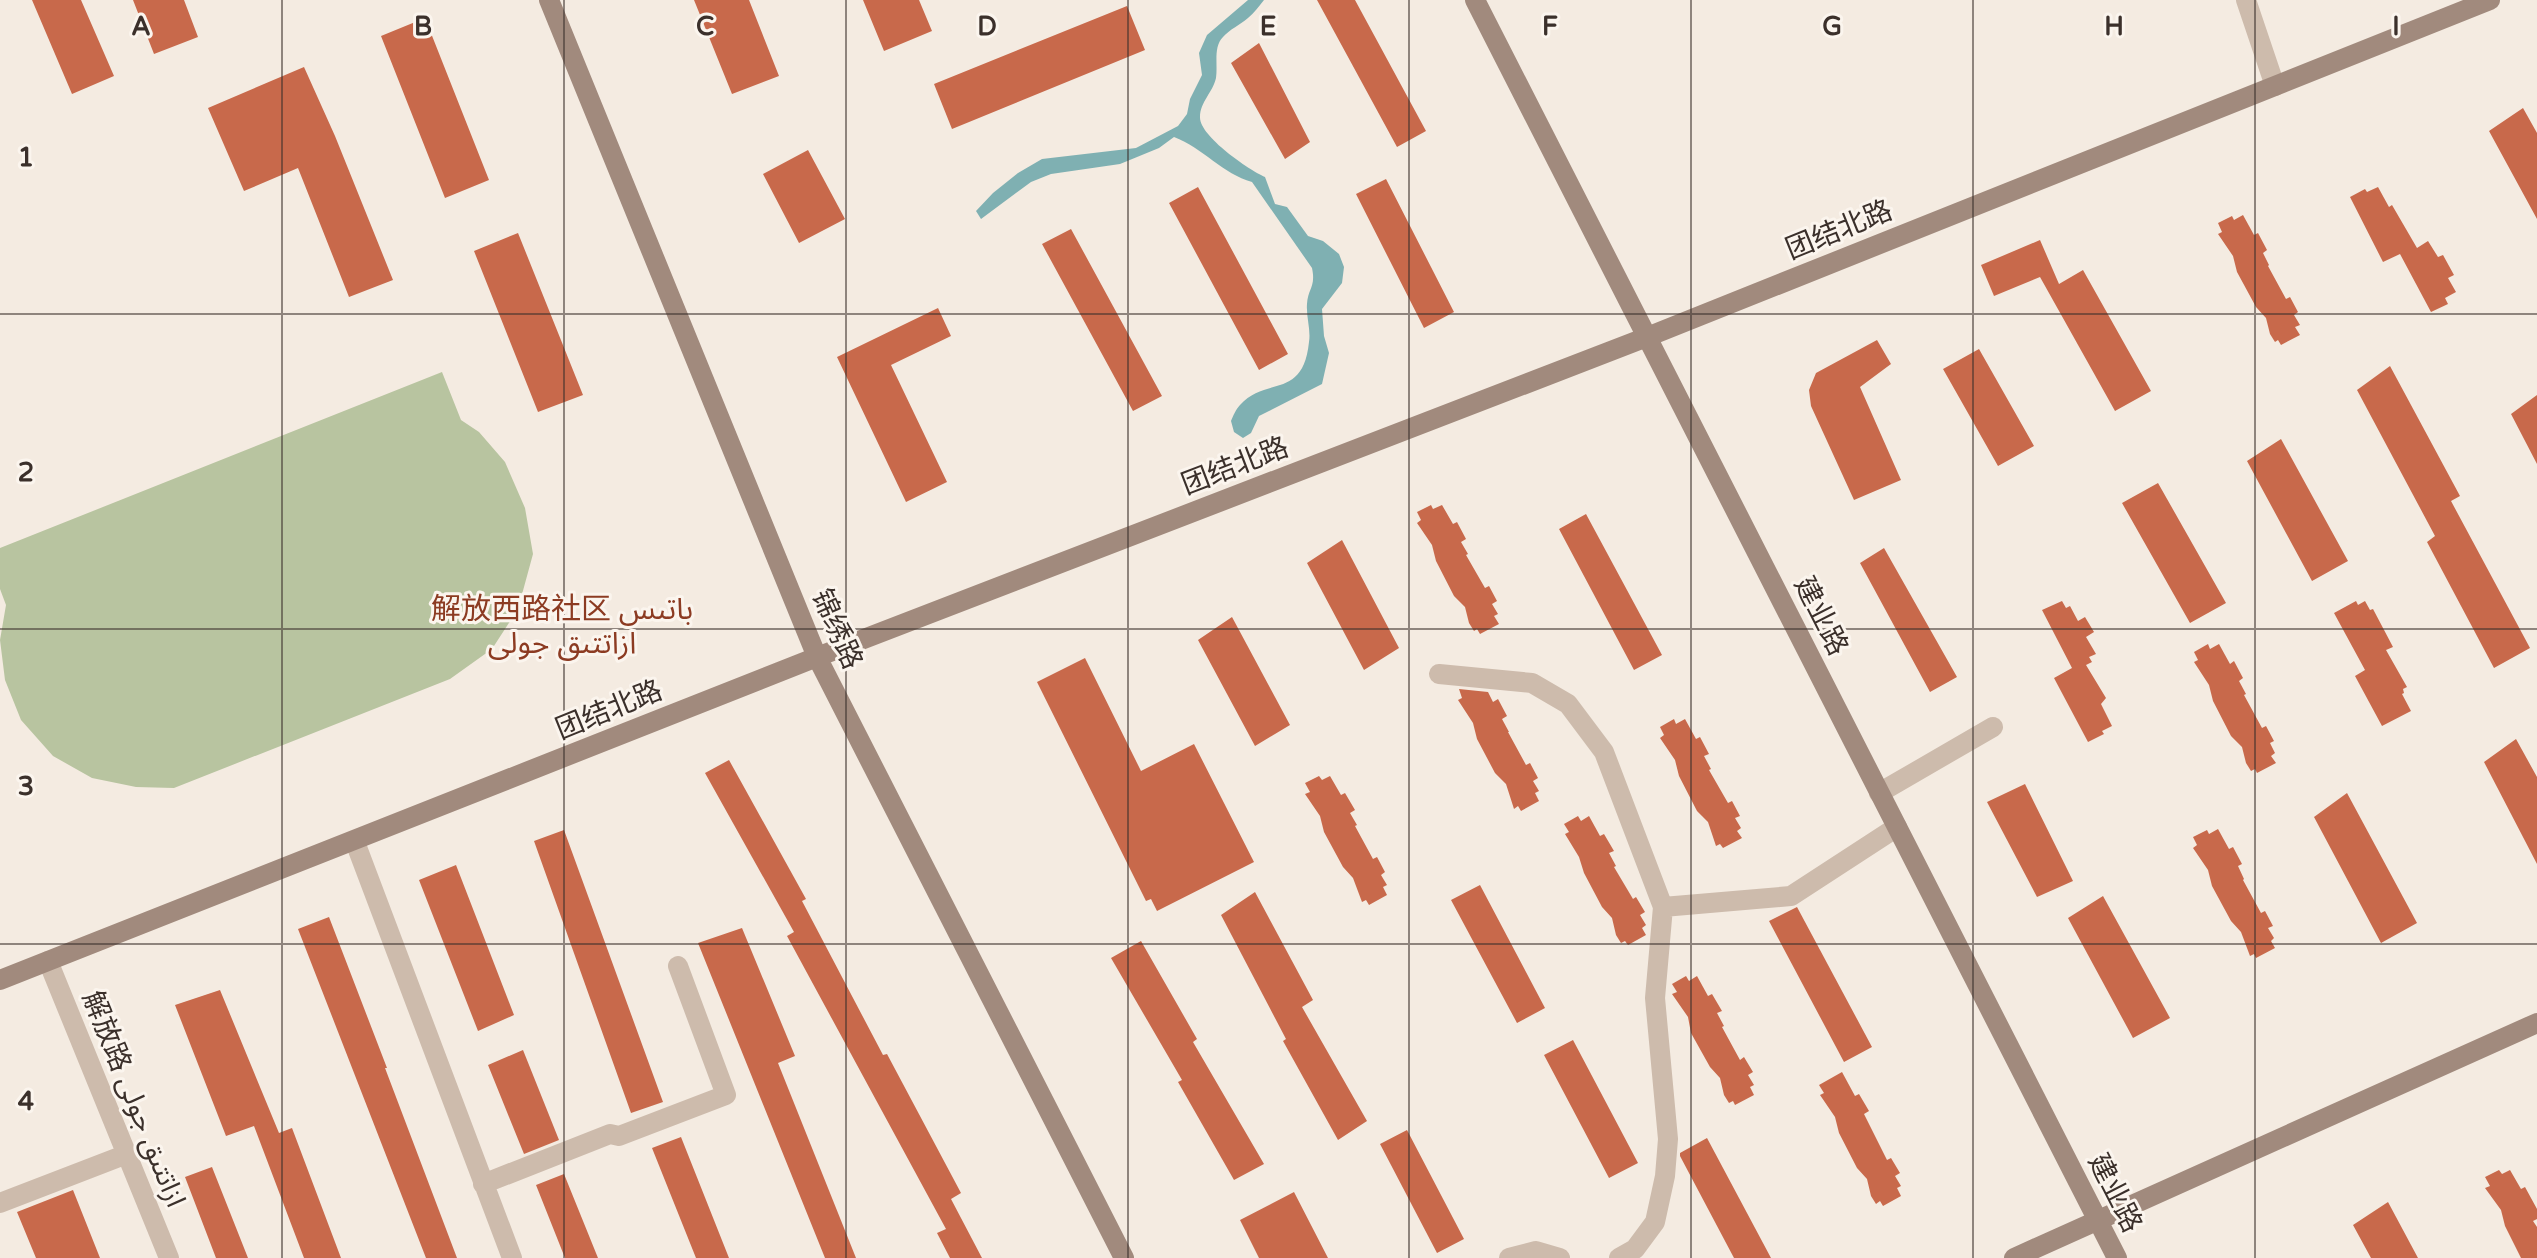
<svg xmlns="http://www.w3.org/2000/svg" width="2537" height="1258" font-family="'Varela Round','Noto Sans Arabic','Noto Sans SC',sans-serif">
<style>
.green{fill:#b8c4a0}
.water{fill:#7fb0b2}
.building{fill:#c8694b}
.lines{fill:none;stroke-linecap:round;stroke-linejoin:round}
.street{stroke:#cdbbac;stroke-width:20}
.secondary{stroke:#a18a7d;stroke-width:20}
.grid{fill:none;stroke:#3b302b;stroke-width:2;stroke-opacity:0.55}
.labels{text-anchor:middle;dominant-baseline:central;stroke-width:6;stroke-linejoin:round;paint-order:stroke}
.street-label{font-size:28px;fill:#3b302b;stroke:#fbf5ee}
.neighbourhood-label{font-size:30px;fill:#8c3b22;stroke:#fbf5ee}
.grid-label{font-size:26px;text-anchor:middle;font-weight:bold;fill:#3b302b;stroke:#fbf5ee;stroke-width:6;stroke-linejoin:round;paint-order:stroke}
</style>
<rect width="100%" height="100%" fill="#f4ebe1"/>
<!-- green -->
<path class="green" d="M 442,372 L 461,420 L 479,432 L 505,462 L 525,508 L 533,554 L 518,609 L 492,649 L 450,679 L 174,788 L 136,787 L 92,778 L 53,756 L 21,720 L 5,680 L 0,640 L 6,605 L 0,589 L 0,548 Z"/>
<!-- water -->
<path class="water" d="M 1248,0 L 1264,0 C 1259,6 1254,13 1248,18 C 1240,25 1230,29 1223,37 C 1213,47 1218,64 1216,78 C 1213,92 1200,102 1200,117 C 1199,136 1249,170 1265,177 L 1275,204 L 1287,207 L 1308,236 L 1323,241 L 1339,254 L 1344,267 L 1342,283 L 1322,309 L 1324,336 L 1329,353 L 1322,384 L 1259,416 L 1251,433 L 1243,438 L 1234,432 L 1231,421 C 1233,416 1236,409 1240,405 C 1266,376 1303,400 1309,342 C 1311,330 1306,317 1307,304 C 1308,288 1316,287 1312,268 L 1252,182 C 1223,174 1203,148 1174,137 L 1159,148 L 1120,164 L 1051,174 L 1031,182 L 981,219 L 976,211 L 993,193 L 1018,173 L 1042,159 L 1136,148 L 1178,126 L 1187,114 L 1190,99 L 1202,75 L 1199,53 L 1207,35 Z"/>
<!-- building -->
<path class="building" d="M 32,0 L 81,0 L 114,76 L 72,94 Z
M 133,0 L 184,0 L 198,37 L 154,54 Z
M 694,0 L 749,0 L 779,76 L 732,94 Z
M 863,0 L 919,0 L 932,31 L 884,51 Z
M 1317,0 L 1355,0 L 1426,131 L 1397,147 Z
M 1127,6 L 1145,50 L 952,129 L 934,84 Z
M 425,18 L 489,180 L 445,198 L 381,36 Z
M 1259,43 L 1310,142 L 1285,159 L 1231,63 Z
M 304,67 L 335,136 L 393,280 L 349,297 L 298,168 L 244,191 L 208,108 Z
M 2523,108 L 2537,133 L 2537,219 L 2489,131 Z
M 808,150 L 845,219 L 799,243 L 763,174 Z
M 1386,179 L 1454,312 L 1424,328 L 1356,194 Z
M 1198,187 L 1288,354 L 1259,370 L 1169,203 Z
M 2378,187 L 2389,207 L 2392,205 L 2417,248 L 2428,241 L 2438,257 L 2443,255 L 2454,275 L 2448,278 L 2456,292 L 2445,298 L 2448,304 L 2431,312 L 2400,254 L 2383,262 L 2350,197 L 2365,189 L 2367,192 Z
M 2243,215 L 2254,235 L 2258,233 L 2267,250 L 2263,253 L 2269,265 L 2268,266 L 2286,299 L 2290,297 L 2298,312 L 2294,315 L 2300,325 L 2295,327 L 2300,335 L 2281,345 L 2278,340 L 2275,342 L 2270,334 L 2266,318 L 2256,307 L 2237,272 L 2233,256 L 2218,234 L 2222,232 L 2218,223 L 2232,216 L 2234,220 Z
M 1071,229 L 1162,396 L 1133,411 L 1042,244 Z
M 518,233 L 583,395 L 538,412 L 474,251 Z
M 2040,240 L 2059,284 L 2083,270 L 2151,391 L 2115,411 L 2040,277 L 1994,296 L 1981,265 Z
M 938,308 L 951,336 L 891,365 L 947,482 L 906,502 L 837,357 Z
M 1877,340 L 1891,364 L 1860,387 L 1901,480 L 1854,500 L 1811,406 L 1809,390 L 1816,373 Z
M 1979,349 L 2034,446 L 1998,466 L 1943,369 Z
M 2390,366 L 2460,496 L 2451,501 L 2530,648 L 2494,668 L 2427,542 L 2435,536 L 2357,390 Z
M 2537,395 L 2537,464 L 2511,414 Z
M 2281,439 L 2348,561 L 2312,581 L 2247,461 Z
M 2158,483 L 2226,603 L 2190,623 L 2122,503 Z
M 1431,505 L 1433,509 L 1442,505 L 1453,524 L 1457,522 L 1466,539 L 1461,542 L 1468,554 L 1466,555 L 1485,588 L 1489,586 L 1497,601 L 1492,604 L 1498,614 L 1494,616 L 1499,624 L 1480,634 L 1477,629 L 1474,631 L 1469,623 L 1465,607 L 1454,596 L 1436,561 L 1432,545 L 1417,523 L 1421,520 L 1417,512 Z
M 1586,514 L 1662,655 L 1634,670 L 1559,529 Z
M 1342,540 L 1399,648 L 1364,670 L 1307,563 Z
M 1884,548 L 1957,677 L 1930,692 L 1860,563 Z
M 2062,601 L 2066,608 L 2070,606 L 2078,621 L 2085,617 L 2094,632 L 2086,637 L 2096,654 L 2089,657 L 2092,662 L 2086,665 L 2106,698 L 2101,704 L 2112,726 L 2102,731 L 2104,734 L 2088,742 L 2054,678 L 2072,668 L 2042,610 Z
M 2356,601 L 2358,605 L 2365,601 L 2370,610 L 2373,609 L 2393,647 L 2386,650 L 2407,687 L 2403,689 L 2404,693 L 2402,694 L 2411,711 L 2382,726 L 2355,676 L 2365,670 L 2334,613 Z
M 1232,617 L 1290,725 L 1255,746 L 1198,640 Z
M 2208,644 L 2210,649 L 2219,644 L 2230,664 L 2234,661 L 2243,678 L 2239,681 L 2246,694 L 2244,695 L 2262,728 L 2266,726 L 2274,741 L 2270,743 L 2275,753 L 2271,756 L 2276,763 L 2257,773 L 2255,769 L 2251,771 L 2246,763 L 2242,747 L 2231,736 L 2213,701 L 2209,685 L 2194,662 L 2198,660 L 2194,652 Z
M 1085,658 L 1141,771 L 1194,744 L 1254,862 L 1157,911 L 1151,899 L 1146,901 L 1037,682 Z
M 1459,689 L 1488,692 L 1493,702 L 1498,699 L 1507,716 L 1502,719 L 1509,732 L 1508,732 L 1526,765 L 1530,763 L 1538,778 L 1533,781 L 1539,791 L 1535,793 L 1539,801 L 1521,811 L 1518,806 L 1514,809 L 1506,784 L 1495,773 L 1477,739 L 1473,723 L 1458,700 L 1462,698 Z
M 1674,719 L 1676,724 L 1685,719 L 1696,739 L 1700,737 L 1709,754 L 1704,756 L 1711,769 L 1709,770 L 1728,803 L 1732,801 L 1740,816 L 1735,818 L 1741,828 L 1737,831 L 1742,838 L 1723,848 L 1720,844 L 1716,846 L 1708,822 L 1697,811 L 1679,776 L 1675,760 L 1660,738 L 1664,735 L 1660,727 Z
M 2516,739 L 2537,777 L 2537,864 L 2484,762 Z
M 729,760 L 806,899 L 802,901 L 883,1055 L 887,1054 L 961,1193 L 951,1199 L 982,1258 L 950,1258 L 937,1233 L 946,1229 L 787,936 L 794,932 L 705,773 Z
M 1319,776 L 1322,780 L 1330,776 L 1341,795 L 1345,793 L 1355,810 L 1350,813 L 1357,825 L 1355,826 L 1373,859 L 1377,857 L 1385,872 L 1381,875 L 1387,885 L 1383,887 L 1387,895 L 1369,905 L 1366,900 L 1362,902 L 1353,878 L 1343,867 L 1324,832 L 1320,816 L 1305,794 L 1310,792 L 1305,783 Z
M 2025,784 L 2073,881 L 2037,897 L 1987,802 Z
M 2347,793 L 2417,923 L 2381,943 L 2314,817 Z
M 1578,816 L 1581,821 L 1589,816 L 1600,836 L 1604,834 L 1614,851 L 1609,853 L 1616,866 L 1614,867 L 1633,899 L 1636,897 L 1645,912 L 1640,915 L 1646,925 L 1642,928 L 1646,935 L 1628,945 L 1625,941 L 1621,943 L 1616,935 L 1612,918 L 1602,907 L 1584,873 L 1579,857 L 1565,834 L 1569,832 L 1564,824 Z
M 2218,829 L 2229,849 L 2233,847 L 2242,864 L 2238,866 L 2244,879 L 2243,880 L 2261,913 L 2265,911 L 2273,926 L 2268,928 L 2274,938 L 2271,941 L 2275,948 L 2256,958 L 2254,954 L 2250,956 L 2241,932 L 2231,921 L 2212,886 L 2208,870 L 2193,848 L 2197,845 L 2193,837 L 2207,830 L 2209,834 Z
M 564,830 L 663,1102 L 631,1113 L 534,841 Z
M 456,865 L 514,1015 L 478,1031 L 419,880 Z
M 1480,885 L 1545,1008 L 1517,1023 L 1451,900 Z
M 1255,892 L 1313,1000 L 1302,1007 L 1367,1121 L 1338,1140 L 1283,1041 L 1286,1039 L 1221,915 Z
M 2103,896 L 2170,1018 L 2133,1038 L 2068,918 Z
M 1797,907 L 1872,1047 L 1844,1062 L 1769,921 Z
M 329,917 L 387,1068 L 385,1068 L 457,1258 L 426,1258 L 298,929 Z
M 742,928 L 795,1056 L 778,1063 L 856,1258 L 825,1258 L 698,943 Z
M 1141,941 L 1197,1039 L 1193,1042 L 1264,1164 L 1234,1180 L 1178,1082 L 1182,1080 L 1111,958 Z
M 1686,976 L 1689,981 L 1697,976 L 1708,996 L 1712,994 L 1722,1011 L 1717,1013 L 1724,1026 L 1722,1027 L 1740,1060 L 1744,1057 L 1753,1072 L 1748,1075 L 1754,1085 L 1750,1087 L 1754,1095 L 1735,1105 L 1733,1101 L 1729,1103 L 1724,1095 L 1720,1078 L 1710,1067 L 1691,1033 L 1688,1017 L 1672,994 L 1677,992 L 1672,984 Z
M 220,990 L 279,1133 L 292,1128 L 341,1258 L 304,1258 L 254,1126 L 226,1136 L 175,1005 Z
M 1573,1040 L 1638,1163 L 1609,1178 L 1544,1055 Z
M 523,1050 L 559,1140 L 524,1154 L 488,1065 Z
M 1842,1072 L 1855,1096 L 1859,1094 L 1869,1111 L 1864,1114 L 1887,1160 L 1891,1158 L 1900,1173 L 1895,1176 L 1901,1186 L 1897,1188 L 1901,1196 L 1883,1206 L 1880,1201 L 1876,1204 L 1871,1196 L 1867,1179 L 1857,1168 L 1839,1133 L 1835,1117 L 1820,1095 L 1824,1093 L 1819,1085 Z
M 1407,1130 L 1464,1239 L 1437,1253 L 1380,1144 Z
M 681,1137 L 729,1258 L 696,1258 L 652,1148 Z
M 1707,1138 L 1771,1258 L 1734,1258 L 1680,1156 L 1680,1153 Z
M 212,1167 L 248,1258 L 216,1258 L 185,1177 Z
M 2499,1170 L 2502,1174 L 2510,1170 L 2521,1189 L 2525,1187 L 2537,1209 L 2537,1219 L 2533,1221 L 2537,1227 L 2537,1258 L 2521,1258 L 2505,1226 L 2501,1210 L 2485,1188 L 2490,1186 L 2485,1177 Z
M 564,1174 L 598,1258 L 565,1258 L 536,1185 Z
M 73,1190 L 100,1258 L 36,1258 L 17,1212 Z
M 1294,1192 L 1328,1258 L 1259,1258 L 1240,1220 Z
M 2388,1202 L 2418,1258 L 2371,1258 L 2353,1225 Z"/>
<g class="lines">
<!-- street -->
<path class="street" d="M 2246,0 L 2275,86
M 1439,674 L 1532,683 L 1568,704 L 1604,752 L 1663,907 L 1655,998 L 1668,1139 L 1665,1176 L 1655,1222 L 1635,1249 L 1619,1258
M 1879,793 L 1993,727
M 355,842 L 512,1258
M 1663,907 L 1791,896 L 1897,827
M 48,961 L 169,1258
M 483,1184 L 610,1134 L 619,1136 L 726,1095 L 678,966
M 0,1203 L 127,1154
M 1509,1258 L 1536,1251 L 1560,1258"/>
<!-- secondary -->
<path class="secondary" d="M 549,0 L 817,657 L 1124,1258
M 1475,0 L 2117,1258
M 0,980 L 817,657 L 1647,337 L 2490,0
M 2014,1258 L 2537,1023"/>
</g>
<!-- grid -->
<path class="grid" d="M 282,0 L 282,1258M 564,0 L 564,1258M 846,0 L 846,1258M 1128,0 L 1128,1258M 1409,0 L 1409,1258M 1691,0 L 1691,1258M 1973,0 L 1973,1258M 2255,0 L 2255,1258M 0,314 L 2537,314M 0,629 L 2537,629M 0,944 L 2537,944"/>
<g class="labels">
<!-- street labels -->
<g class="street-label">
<text transform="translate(1839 230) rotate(-22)">团结北路</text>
<text transform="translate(1235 466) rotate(-21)">团结北路</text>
<text transform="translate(1821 616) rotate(63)">建业路</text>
<text transform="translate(837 629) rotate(66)">锦绣路</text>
<text transform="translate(609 710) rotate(-22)">团结北路</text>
<text transform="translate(134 1099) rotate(68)">解放路 ازاتتىق جولى</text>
<text transform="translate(2115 1193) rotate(63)">建业路</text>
</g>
<!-- neighbourhood labels -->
<g class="neighbourhood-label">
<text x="562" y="609">解放西路社区 باتىس<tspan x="562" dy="34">ازاتتىق جولى</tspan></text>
</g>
</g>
<g class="grid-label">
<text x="141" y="35">A</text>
<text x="423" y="35">B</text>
<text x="705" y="35">C</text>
<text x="987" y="35">D</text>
<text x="1268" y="35">E</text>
<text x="1550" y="35">F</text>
<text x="1832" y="35">G</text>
<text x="2114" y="35">H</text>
<text x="2396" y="35">I</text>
<text x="26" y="166">1</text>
<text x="26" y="481">2</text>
<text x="26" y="795">3</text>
<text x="26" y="1110">4</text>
</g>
</svg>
